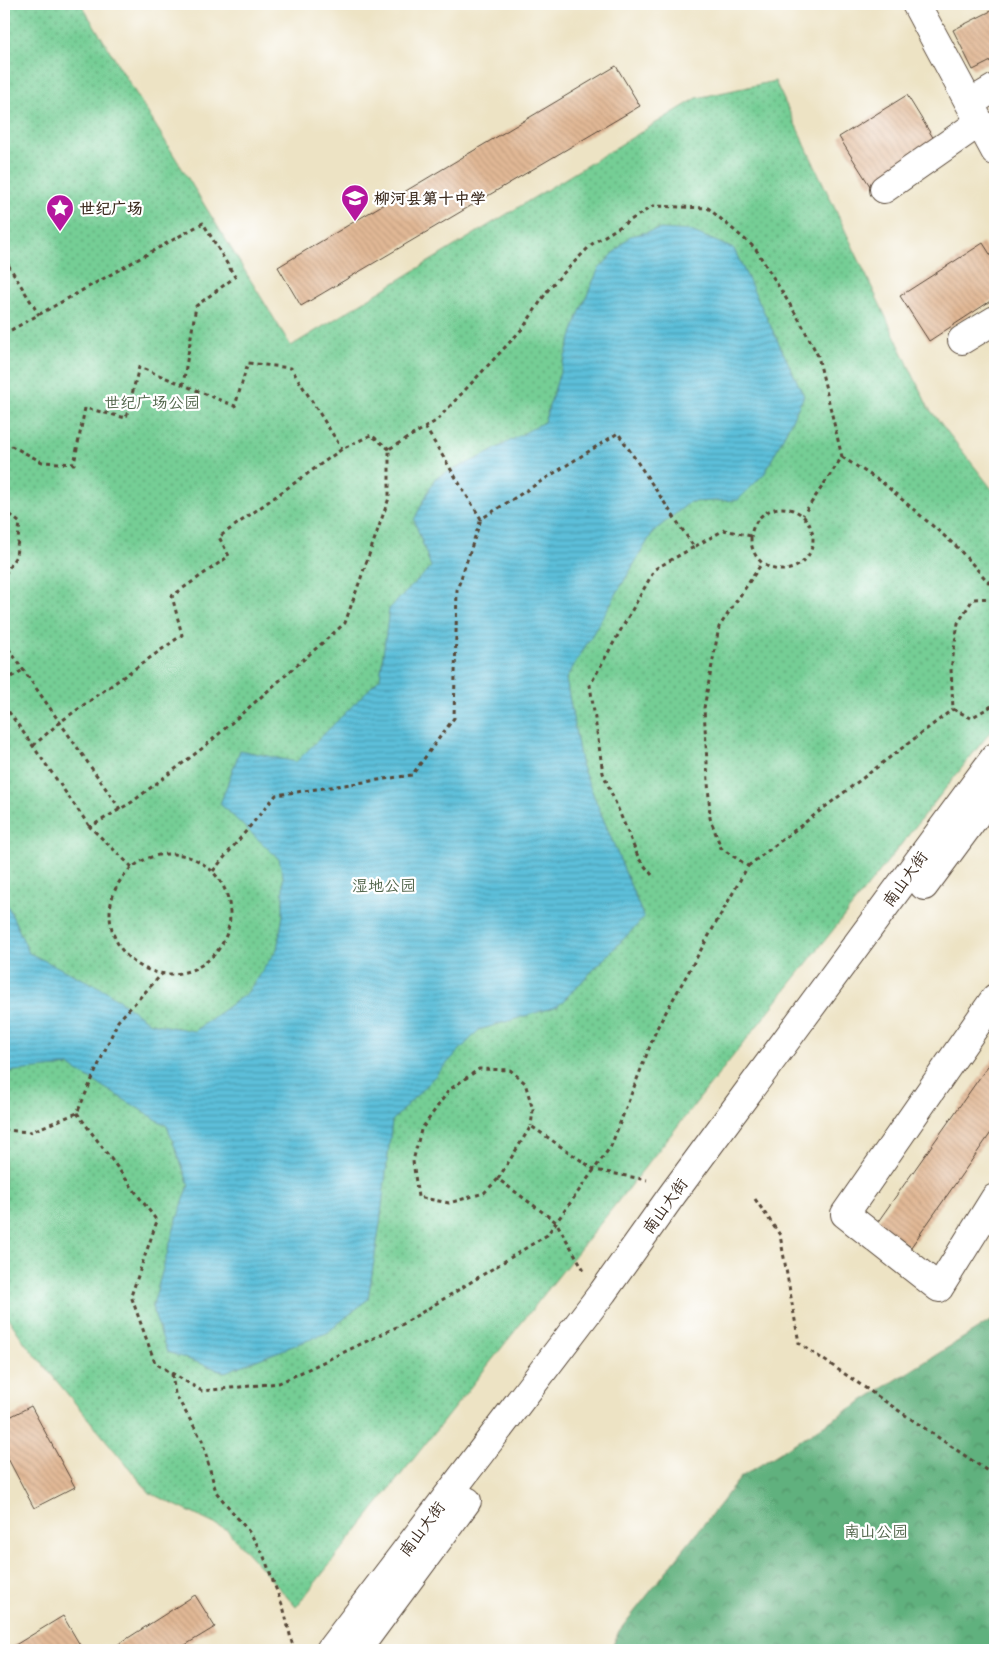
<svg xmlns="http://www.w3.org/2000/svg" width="999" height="1654" font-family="Sriracha,'LXGW WenKai TC',sans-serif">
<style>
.forest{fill:url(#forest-crowns);stroke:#4e6e4e}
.park{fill:url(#park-dots);stroke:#587c5a}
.water{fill:url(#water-rules);stroke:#4c747c}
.building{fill:url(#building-back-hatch)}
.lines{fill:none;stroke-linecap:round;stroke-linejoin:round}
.minor-casing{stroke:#564637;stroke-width:30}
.tertiary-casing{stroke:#564637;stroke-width:30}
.path{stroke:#564637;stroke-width:3;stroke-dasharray:4 4;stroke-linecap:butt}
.minor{stroke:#fff;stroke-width:28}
.tertiary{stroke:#fff;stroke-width:28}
.labels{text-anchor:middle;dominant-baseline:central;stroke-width:4.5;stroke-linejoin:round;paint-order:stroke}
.poi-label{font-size:16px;font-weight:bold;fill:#3b2a1e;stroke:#fff;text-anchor:start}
.park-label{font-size:16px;fill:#4f6348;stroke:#fff}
.street-label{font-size:16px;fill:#3b2a1e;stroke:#fff}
</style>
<defs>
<pattern id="forest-crowns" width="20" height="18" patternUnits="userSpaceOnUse" patternTransform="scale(1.25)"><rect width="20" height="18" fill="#60b17e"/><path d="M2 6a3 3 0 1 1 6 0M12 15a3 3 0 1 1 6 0" fill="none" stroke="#509067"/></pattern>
<pattern id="park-dots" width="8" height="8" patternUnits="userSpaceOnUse" patternTransform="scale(1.25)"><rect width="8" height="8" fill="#75ce95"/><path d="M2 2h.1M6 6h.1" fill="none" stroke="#61a779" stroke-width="1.8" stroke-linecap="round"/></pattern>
<pattern id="water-rules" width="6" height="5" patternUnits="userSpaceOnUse" patternTransform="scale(1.25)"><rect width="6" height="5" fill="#5cbfda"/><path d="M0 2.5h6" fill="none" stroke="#4d9bb0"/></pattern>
<pattern id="building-back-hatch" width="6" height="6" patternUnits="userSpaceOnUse" patternTransform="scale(1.25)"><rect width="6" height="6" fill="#e1b895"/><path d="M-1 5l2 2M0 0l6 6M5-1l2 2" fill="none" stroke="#c29e80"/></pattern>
</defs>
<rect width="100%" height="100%" fill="#fff"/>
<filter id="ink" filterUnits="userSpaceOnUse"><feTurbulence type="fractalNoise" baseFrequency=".02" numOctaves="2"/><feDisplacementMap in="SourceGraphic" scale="10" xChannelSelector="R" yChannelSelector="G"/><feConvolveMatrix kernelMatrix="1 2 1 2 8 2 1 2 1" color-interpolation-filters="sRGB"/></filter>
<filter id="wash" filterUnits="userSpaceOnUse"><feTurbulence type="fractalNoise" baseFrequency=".0096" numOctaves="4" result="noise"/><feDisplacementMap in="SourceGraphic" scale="20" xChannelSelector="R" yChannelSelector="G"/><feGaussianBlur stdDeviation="1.12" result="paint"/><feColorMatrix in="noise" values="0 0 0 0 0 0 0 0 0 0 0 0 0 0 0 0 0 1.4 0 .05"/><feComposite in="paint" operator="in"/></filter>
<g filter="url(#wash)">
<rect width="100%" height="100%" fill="#ede3c4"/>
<!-- forest -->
<path class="forest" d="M 995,1318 L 995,1650 L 611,1650 L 619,1631 L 741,1477 Z"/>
<!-- park -->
<path class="park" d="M 4,4 L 81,4 L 291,346 L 697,98 L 775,81 L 928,407 L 995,493 L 995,726 L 296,1607 L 227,1530 L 150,1493 L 25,1343 L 4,1312 Z"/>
<!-- water -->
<path class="water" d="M 661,229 L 691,231 L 734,249 L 804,396 L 765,473 L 738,500 L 690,502 L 653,532 L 566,679 L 582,767 L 644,918 L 558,1006 L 479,1030 L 392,1121 L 380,1224 L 368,1299 L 327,1333 L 225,1372 L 167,1352 L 152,1308 L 175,1225 L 189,1185 L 167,1126 L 69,1066 L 4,1072 L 4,897 L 29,953 L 105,990 L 150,1023 L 194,1031 L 247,993 L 277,949 L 283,915 L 283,876 L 279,859 L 220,804 L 240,750 L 296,762 L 380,678 L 389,609 L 431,567 L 414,520 L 435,478 L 483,456 L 544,422 L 578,316 L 598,270 L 630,236 Z"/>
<g id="blocks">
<!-- building -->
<path class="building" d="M 995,9 L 995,59 L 973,70 L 953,30 Z
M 616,66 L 640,106 L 301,306 L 278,267 Z
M 907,95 L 937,144 L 870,186 L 839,137 Z
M 983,243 L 995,262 L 995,298 L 929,341 L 900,296 Z
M 995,1056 L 995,1127 L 911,1247 L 877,1223 Z
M 31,1406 L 75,1487 L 34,1508 L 4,1451 L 4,1420 Z
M 195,1595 L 215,1627 L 177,1650 L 116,1650 L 114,1647 Z
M 63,1616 L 80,1645 L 72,1650 L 7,1650 Z"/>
</g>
</g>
<g filter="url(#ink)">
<use href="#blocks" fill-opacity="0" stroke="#564637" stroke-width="1"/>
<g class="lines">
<!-- minor casing -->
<g class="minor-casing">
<path id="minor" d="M 916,4 L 995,151
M 970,103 L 995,88
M 884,189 L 980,122
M 962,340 L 995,320
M 995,998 L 845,1214 L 939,1288 L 995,1198"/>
</g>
<!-- tertiary casing -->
<g class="tertiary-casing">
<path id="tertiary" d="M 924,886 L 995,790
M 330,1650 L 603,1292 L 672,1195 L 995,757
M 357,1650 L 467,1501"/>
</g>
<!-- path -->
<path class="path" d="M 4,258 L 39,315
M 4,334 L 203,223 L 235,277 L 196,306 L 183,385
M 425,427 L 481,519 L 618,433 L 694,547 L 724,530 L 751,536
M 4,442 L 42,462 L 74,464 L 85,408 L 126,418 L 139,367 L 235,406 L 248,363 L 291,368 L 342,449
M 842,457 L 883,483 L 957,547 L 991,585 L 994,598
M751 539a31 31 0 1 1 62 0a31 31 0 1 1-62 0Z
M 4,509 L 20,523 L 16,556 L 4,576
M 994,598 L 973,599 L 958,623 L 951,669 L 953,709 L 971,718 L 995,704
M 4,642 L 120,809
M 4,681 L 23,670
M 4,705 L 90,827
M 33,746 L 60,722 L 182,635 L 172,596 L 229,556 L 219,537 L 342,449 L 371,435 L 389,449
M110 914a60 60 0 1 1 120 0a60 60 0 1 1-120 0Z
M 748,866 L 953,709
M 132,867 L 90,827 L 132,802 L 204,747 L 345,623 L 389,498 L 389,449 L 436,421 L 523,328 L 550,287 L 592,244 L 653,206 L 708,208 L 755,248 L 800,321 L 818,356 L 842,457 L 803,515
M 213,871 L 276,795 L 412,775 L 454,718 L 457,590 L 481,519
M 652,875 L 639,859 L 603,773 L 590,685 L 655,569 L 694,547
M 77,1113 L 157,1221 L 131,1296 L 155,1363 L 202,1391 L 279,1383 L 403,1324 L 547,1235 L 611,1146 L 657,1028 L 748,866 L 721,848 L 710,818 L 704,708 L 719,627 L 762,563
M 4,1130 L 30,1132 L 77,1113 L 118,1021 L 162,974
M 498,1179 L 484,1193 L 449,1203 L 418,1197 L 413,1161 L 421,1130 L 449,1090 L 479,1069 L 510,1070 L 525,1083 L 533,1110 L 531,1126
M 755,1199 L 780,1235 L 799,1343 L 995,1476
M 584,1270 L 556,1222 L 498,1179 L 531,1126 L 595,1170 L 647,1180
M 172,1374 L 175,1394 L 202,1440 L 216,1492 L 250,1533 L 263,1554 L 284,1610 L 292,1643 L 296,1650"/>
<!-- minor -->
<use href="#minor" class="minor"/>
<!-- tertiary -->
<use href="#tertiary" class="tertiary"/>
</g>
</g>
<!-- icons -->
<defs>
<g id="school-pin" transform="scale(1.4375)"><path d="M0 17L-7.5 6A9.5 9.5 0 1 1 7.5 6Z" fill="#b5179e" stroke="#fff"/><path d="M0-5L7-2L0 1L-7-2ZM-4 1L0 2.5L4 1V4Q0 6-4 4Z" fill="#fff"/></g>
<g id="sight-pin" transform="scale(1.4375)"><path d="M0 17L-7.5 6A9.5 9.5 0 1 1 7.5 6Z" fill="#b5179e" stroke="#fff"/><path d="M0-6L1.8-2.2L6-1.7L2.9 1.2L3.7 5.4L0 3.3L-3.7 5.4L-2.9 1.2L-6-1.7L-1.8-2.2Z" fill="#fff"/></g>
</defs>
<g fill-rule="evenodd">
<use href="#school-pin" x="355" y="198"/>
<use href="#sight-pin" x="60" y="208"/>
</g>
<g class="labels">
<!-- poi labels -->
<g class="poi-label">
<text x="374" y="198">柳河县第十中学</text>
<text x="79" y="208">世纪广场</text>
</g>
<!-- park labels -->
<g class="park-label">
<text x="152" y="402">世纪广场公园</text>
<text x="384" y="885">湿地公园</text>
<text x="876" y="1531">南山公园</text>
</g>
<!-- street labels -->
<g class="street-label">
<text transform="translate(905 879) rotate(-54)">南山大街</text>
<text transform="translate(665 1206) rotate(-54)">南山大街</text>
<text transform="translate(422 1529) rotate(-53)">南山大街</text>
</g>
</g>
<!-- margin -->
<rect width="999" height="1654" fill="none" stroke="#fff" stroke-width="20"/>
</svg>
